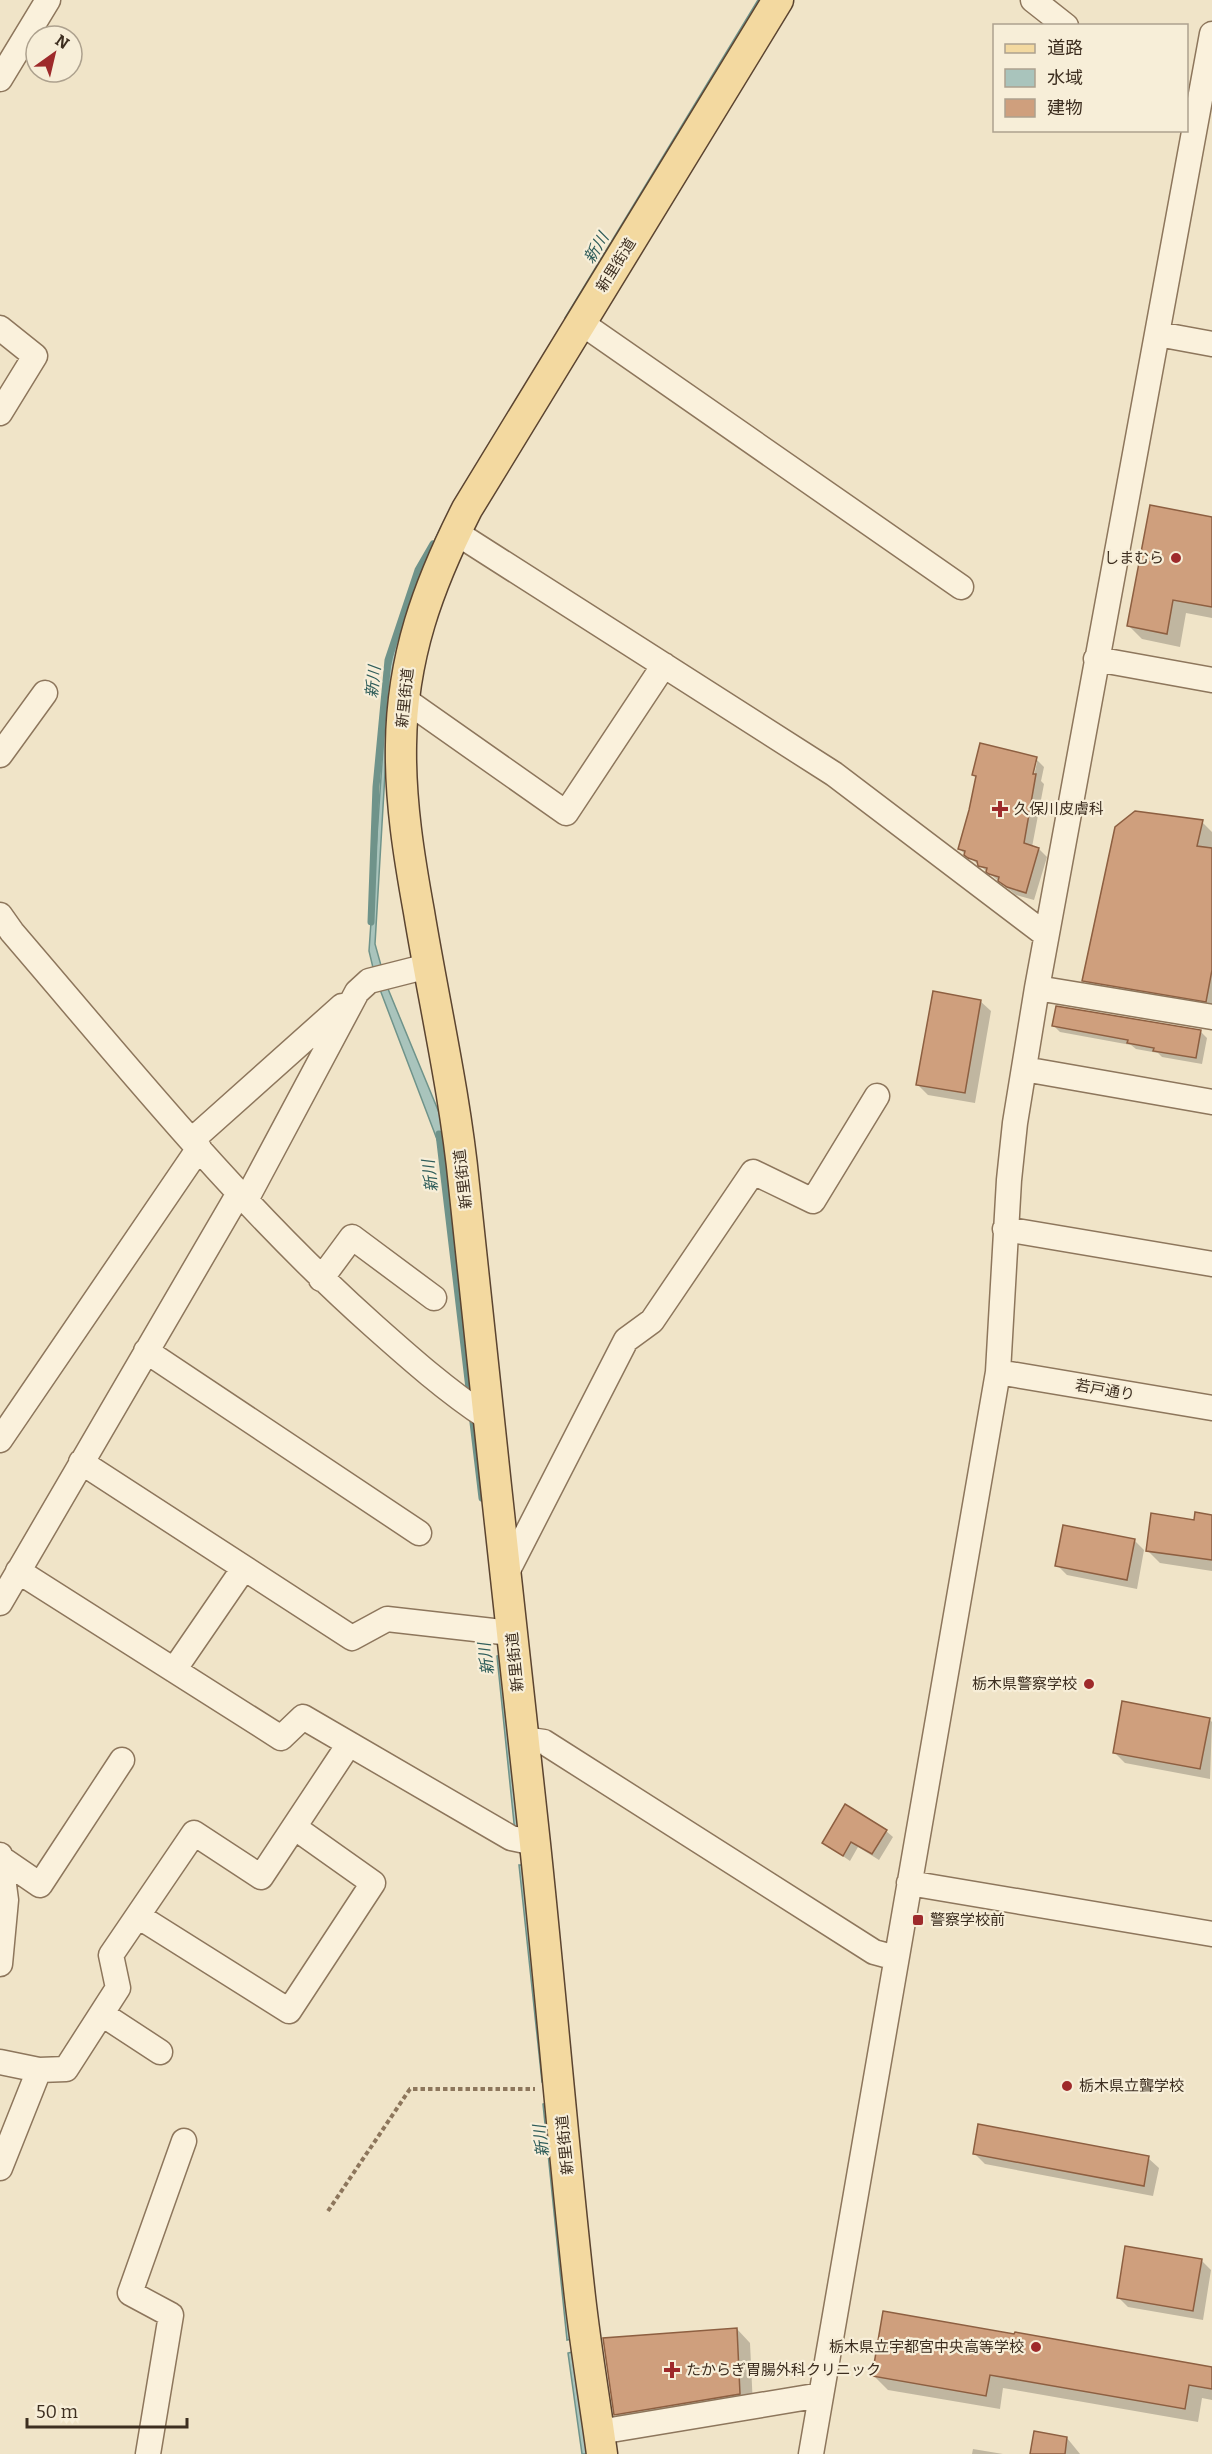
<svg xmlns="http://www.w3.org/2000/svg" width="1212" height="2454" font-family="Bitter,'Noto Sans JP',serif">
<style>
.water{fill:#a9c4bc;stroke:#6f938a;stroke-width:1.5}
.shadow{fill:#0003;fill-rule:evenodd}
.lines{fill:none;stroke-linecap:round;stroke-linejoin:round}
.stream{stroke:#6f938a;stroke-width:7}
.building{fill:#cf9f7d;stroke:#8d5f41;stroke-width:1.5}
.minor-casing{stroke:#8d765c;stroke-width:27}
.major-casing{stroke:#5b4430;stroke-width:33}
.path{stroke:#8d765c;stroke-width:4;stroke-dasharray:4.5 3;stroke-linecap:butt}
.minor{stroke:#faf1dc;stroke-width:24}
.major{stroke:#f3d9a0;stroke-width:30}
.poi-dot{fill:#9e2a2b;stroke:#f7eed8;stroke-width:2}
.labels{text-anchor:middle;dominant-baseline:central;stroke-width:4.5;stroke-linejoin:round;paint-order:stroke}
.street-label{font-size:15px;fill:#3d2e20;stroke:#f7eed8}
.poi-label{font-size:15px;fill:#3d2e20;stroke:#f7eed8;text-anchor:start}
.water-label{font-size:16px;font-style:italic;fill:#2f5d5a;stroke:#f7eed8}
</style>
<rect width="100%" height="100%" fill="#f0e4c8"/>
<!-- water -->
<path class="water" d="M 758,0 L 766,0 L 571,322 L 565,318 Z
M 457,496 L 387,739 L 375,944 L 382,969 L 374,972 L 369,951 L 388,676 C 401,612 426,553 457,496 Z
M 386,984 L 440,1115 L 448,1141 L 438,1142 L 379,987 Z
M 505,1654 L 524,1832 L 515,1833 L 497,1656 Z
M 519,1865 L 528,1865 L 549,2082 L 542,2082 Z
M 552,2102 L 576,2338 L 567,2340 L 543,2104 Z
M 577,2351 L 591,2454 L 582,2454 L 568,2353 Z"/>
<!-- shadow -->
<path class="shadow" d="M 1212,518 L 1212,618 L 1186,613 L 1180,647 L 1142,639 L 1128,625 Z
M 1036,759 L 1044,767 L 1041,781 L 1044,784 L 1032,847 L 1039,849 L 1047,857 L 1034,900 L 1016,895 L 959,849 L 971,811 L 977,777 L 974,774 ZM 1034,762 L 1037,762 L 1033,781 L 1030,781 Z
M 1202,822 L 1212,832 L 1212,1013 L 1098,994 L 1084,981 Z
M 980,1001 L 991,1011 L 975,1103 L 928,1095 L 918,1085 Z
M 1053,1025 L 1200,1031 L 1207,1038 L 1202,1064 L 1162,1057 L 1158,1053 L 1136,1049 L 1131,1045 L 1060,1032 Z
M 1212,1516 L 1212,1571 L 1160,1563 L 1147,1550 L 1195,1521 Z
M 1134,1540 L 1144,1550 L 1137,1589 L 1067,1575 L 1057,1565 Z
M 1209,1719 L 1212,1722 L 1210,1779 L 1125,1763 L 1114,1752 Z
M 886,1831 L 893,1837 L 879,1860 L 858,1847 L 850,1861 L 824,1843 Z
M 974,2153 L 1148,2158 L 1159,2168 L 1153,2196 L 985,2164 Z
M 1201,2260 L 1211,2270 L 1203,2320 L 1128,2307 L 1118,2297 Z
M 737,2329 L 750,2343 L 753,2407 L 629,2428 L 615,2414 Z
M 1016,2335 L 1212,2368 L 1212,2400 L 1202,2398 L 1198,2422 L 1003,2388 L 1000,2409 L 888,2390 L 874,2376 Z
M 1067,2438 L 1080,2454 L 1031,2454 Z
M 973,2449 L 1003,2454 L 972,2454 Z"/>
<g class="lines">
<!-- stream -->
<path class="stream" d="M 371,922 L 376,787 L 388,660 L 418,570 L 433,544
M 439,1134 L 470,1397
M 472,1414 L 482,1498"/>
</g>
<!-- building -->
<path class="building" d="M 1150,505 L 1212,517 L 1212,607 L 1173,600 L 1167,634 L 1127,626 Z
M 980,743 L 1037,757 L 1033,774 L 1036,774 L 1024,843 L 1039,848 L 1026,893 L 1007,887 L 998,881 L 999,877 L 989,874 L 986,872 L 987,868 L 978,866 L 977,861 L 968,858 L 964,855 L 965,851 L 958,849 L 969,810 L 976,776 L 972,775 Z
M 1135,811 L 1203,820 L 1197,846 L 1212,848 L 1212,970 L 1206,1002 L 1082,981 L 1115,827 Z
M 933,991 L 981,1000 L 965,1093 L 916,1085 Z
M 1056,1006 L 1201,1030 L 1196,1058 L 1153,1051 L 1154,1048 L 1127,1043 L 1128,1040 L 1052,1026 Z
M 1195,1512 L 1212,1515 L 1212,1560 L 1146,1551 L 1151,1513 L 1194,1520 Z
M 1063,1525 L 1135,1539 L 1127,1580 L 1055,1566 Z
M 1122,1701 L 1210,1718 L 1200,1769 L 1113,1753 Z
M 845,1804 L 887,1830 L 872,1854 L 851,1842 L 843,1856 L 822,1843 Z
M 978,2124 L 1149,2156 L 1144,2186 L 973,2154 Z
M 1125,2246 L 1202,2259 L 1193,2311 L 1117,2298 Z
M 883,2311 L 1014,2334 L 1015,2332 L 1212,2367 L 1212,2389 L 1189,2385 L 1185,2409 L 990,2375 L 986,2396 L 872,2376 Z
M 737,2328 L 740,2394 L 614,2415 L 603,2338 Z
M 1034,2431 L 1067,2437 L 1065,2454 L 1030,2454 Z"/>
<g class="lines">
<!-- minor casing -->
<g class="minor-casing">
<path id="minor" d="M 1033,0 L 1066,26
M 0,79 L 48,0
M 580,322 L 961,587
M 0,328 L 35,356 L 0,413
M 1158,334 L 1212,344
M 455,532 L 834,774 L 1046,935
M 1096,659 L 1212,680
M 404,699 L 566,813 L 664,665
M 0,755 L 45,693
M 0,915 L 12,932 C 128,1067 241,1208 375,1327 C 411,1359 447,1391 488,1418
M 1037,988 L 1212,1017
M 1024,1069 L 1212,1102
M 192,1140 L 342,1006
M 246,1200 L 357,992 L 369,981 L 428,966
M 1005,1229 L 1212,1264
M 321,1279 L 352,1237 L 434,1298
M 146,1351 L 419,1533
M 998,1372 L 1212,1408
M 0,1440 L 199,1148
M 81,1462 L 352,1638 L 387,1619 L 511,1633
M 18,1571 L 281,1738 L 303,1717 L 511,1838 L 535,1843
M 505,1576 L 626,1340 L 652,1321 L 753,1172 L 813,1201 L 877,1096
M 0,1603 L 239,1193
M 174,1670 L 244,1568
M 523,1739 L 544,1742 L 874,1952 L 896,1958
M 0,1855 L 6,1900 L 0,1964
M 2,1859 L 40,1885 L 122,1760
M 909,1883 L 1212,1934
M 138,1916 L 289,2011 L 373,1883 L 294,1827
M 102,2014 L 160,2052
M 0,2062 L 39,2070 L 66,2069 L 118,1988 L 111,1955 L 194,1833 L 261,1877 L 349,1744
M 0,2168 L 39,2070
M 599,2432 L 821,2395
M 148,2454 L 171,2315 L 130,2293 L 184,2141
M 811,2454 L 998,1372 L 1009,1180 L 1015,1123 L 1037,988 L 1212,34"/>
</g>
<!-- major casing -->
<g class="major-casing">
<path id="major" d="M 602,2454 C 595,2402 586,2350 580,2297 C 563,2146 551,1995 535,1844 C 512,1624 486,1405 464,1185 C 455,1093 434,1003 419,912 C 409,857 400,801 401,745 C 402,657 428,586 467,509 L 778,0"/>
</g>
<!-- path -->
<path class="path" d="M 328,2211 L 410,2089 L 535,2089"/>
<!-- minor -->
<use href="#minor" class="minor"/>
<!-- major -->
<use href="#major" class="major"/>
</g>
<!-- markers -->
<g class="poi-dot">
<circle cx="1176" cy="558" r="6"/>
<path d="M997 800h6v6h6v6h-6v6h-6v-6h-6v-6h6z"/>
<circle cx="1089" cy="1684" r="6"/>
<rect x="912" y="1914" width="12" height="12" rx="3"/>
<circle cx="1067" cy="2086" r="6"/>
<circle cx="1036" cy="2347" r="6"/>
<path d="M669 2361h6v6h6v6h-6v6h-6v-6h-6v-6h6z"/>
</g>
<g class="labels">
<!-- street labels -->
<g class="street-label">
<text transform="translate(616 265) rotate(-58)">新里街道</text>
<text transform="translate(405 698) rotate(-84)">新里街道</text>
<text transform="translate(463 1179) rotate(-97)">新里街道</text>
<text transform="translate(1105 1390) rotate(10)">若戸通り</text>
<text transform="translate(515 1662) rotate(-96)">新里街道</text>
<text transform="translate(565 2145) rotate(-96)">新里街道</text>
</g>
<!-- poi labels -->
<g class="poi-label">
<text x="1164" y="558" text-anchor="end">しまむら</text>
<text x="1014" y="809">久保川皮膚科</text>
<text x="1077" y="1684" text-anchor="end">栃木県警察学校</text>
<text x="930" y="1920">警察学校前</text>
<text x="1079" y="2086">栃木県立聾学校</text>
<text x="1024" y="2347" text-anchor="end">栃木県立宇都宮中央高等学校</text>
<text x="686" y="2370">たからぎ胃腸外科クリニック</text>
</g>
<!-- water labels -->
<g class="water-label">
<text transform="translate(596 248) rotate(-59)">新川</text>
<text transform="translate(373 682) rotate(-84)">新川</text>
<text transform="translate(430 1176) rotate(-97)">新川</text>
<text transform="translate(486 1659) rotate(-97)">新川</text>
<text transform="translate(541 2141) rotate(-97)">新川</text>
</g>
</g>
<!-- legend -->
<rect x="993" y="24" width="195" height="108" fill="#f7eed8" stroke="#ada18e" stroke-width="1.5"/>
<rect x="1005" y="44" width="30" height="9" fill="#f3d9a0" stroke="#ada18e" stroke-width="1.5"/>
<text x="1047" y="54" font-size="18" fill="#3d2e20">道路</text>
<rect x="1005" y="69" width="30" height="18" fill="#a9c4bc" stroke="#ada18e" stroke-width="1.5"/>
<text x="1047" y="84" font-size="18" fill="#3d2e20">水域</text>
<rect x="1005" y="99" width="30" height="18" fill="#cf9f7d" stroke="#ada18e" stroke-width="1.5"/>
<text x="1047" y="114" font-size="18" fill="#3d2e20">建物</text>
<!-- north arrow -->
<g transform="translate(54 54) rotate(34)"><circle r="28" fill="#f7eed8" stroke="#ada18e" stroke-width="1.5"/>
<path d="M0-4.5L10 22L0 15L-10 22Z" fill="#9e2a2b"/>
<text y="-9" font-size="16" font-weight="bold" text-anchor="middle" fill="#3d2e20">N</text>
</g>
<!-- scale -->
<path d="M27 2418v9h160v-9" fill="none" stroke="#3d2e20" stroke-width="3"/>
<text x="36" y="2418" font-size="18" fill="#3d2e20" stroke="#f7eed8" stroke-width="4.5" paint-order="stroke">50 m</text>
</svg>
